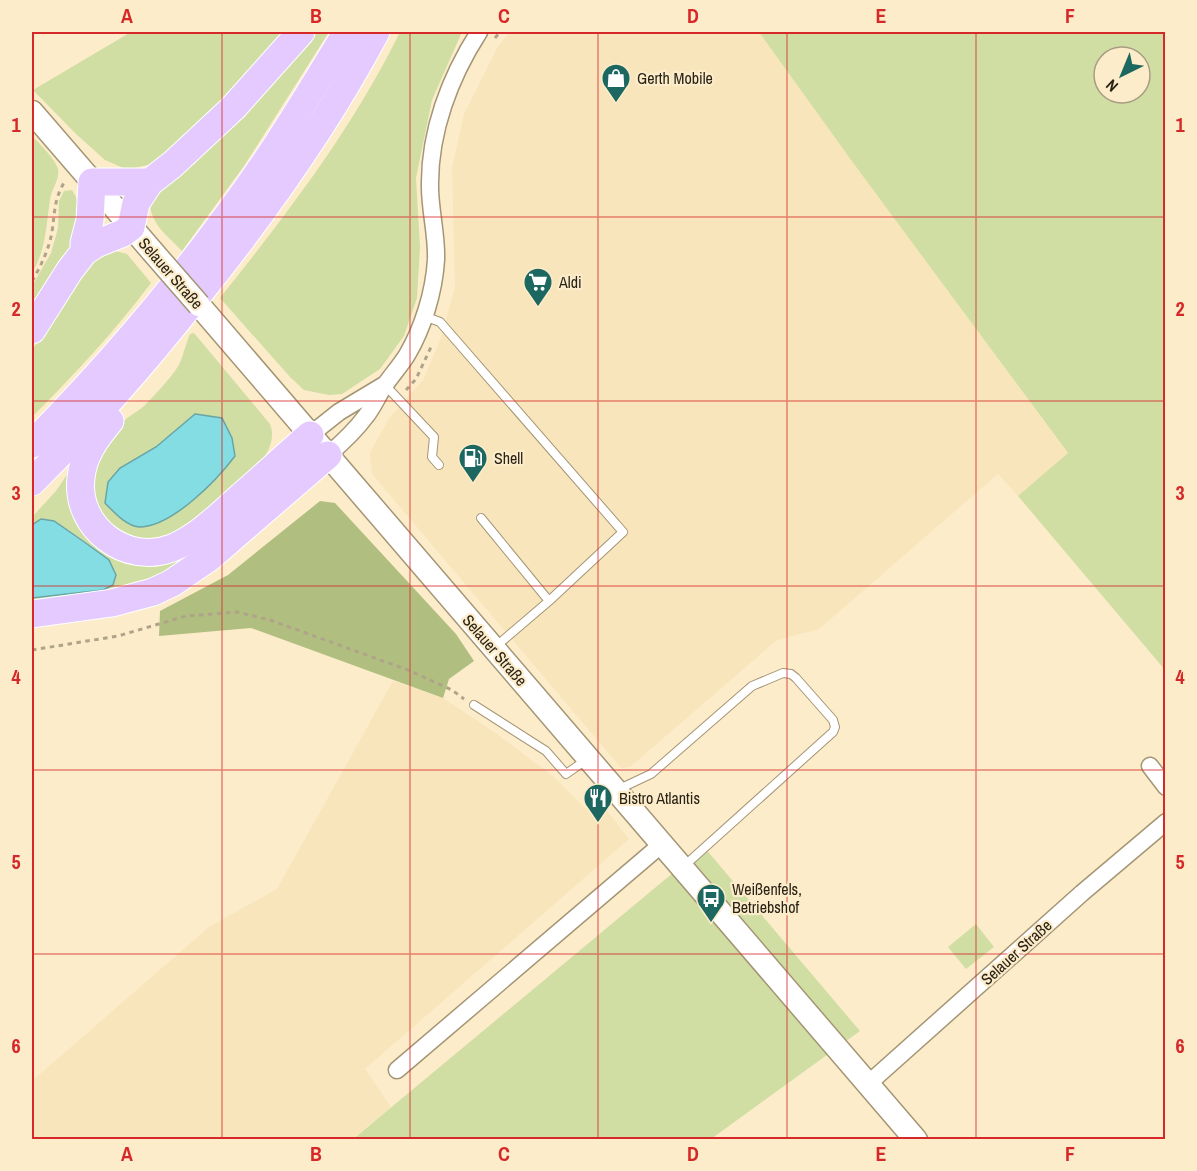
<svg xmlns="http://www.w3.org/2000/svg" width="1197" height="1171" font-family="'Archivo Narrow',sans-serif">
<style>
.built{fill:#f8e5bb}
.green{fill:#d0dea3;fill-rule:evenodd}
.forest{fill:#b0bf7f}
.water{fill:#83dde3;stroke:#68a5a6;stroke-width:1.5}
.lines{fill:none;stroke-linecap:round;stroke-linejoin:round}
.service-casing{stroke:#a49575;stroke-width:10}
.minor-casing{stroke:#a49575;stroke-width:19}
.secondary-casing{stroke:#a49575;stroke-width:25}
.trunk-casing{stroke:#fff;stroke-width:29}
.path{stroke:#afa389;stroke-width:3;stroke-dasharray:4.5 4.5;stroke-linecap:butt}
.service{stroke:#fff;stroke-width:8}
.minor{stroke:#fff;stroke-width:16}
.secondary{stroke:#fff;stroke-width:22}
.trunk{stroke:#e4cafe;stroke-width:27}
.secondary-bridge-casing{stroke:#a49575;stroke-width:25;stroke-linecap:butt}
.secondary-bridge{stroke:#fff;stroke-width:22}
.grid{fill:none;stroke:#d62828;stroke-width:1.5;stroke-opacity:0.55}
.labels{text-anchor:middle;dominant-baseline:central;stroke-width:4.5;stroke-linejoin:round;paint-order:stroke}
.poi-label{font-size:16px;fill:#292317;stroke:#fcecca;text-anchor:start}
.street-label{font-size:16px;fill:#292317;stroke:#fcecca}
.neatline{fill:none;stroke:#d62828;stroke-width:2}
.grid-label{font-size:20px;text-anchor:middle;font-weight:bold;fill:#d62828}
</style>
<rect width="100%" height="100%" fill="#fcecca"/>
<!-- built -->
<path class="built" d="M 510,32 L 759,32 L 1068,454 L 1018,496 L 998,474 L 819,629 L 777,640 L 630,767 L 621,768 L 372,474 L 370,452 L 390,417 L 423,380 L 439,343 L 455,288 L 452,168 L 464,114 L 498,46 Z
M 393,681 L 443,698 L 497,734 L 554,777 L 585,808 L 600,802 L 629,839 L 365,1069 L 391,1107 L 352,1139 L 32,1139 L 32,1081 L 209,927 L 277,889 Z"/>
<!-- green -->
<path class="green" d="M 131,32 L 284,32 L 249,71 L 185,137 L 151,164 L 128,170 L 105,160 L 75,133 L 33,90 Z
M 315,32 L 329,32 L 244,166 L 182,251 C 168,236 150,224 150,202 Z
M 400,32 L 462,32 L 432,100 L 416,178 L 420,247 L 417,298 L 404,336 L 380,369 L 342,394 L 329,395 L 304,390 L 290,377 L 220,298 C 287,214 353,128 400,32 Z
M 759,32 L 1165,32 L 1165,670 L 1018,496 L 1068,453 L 854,164 ZM 1104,57 L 1140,57 L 1140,93 L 1104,93 Z
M 32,136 C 39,143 56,160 58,169 C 60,180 51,189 50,200 C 46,226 46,250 32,273 Z
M 72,190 L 76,197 L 78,207 L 83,210 L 73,248 L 32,314 L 32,286 L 51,253 L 58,228 L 59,201 L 64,191 Z
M 112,250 L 127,254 L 151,283 C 115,331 74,375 32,417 L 32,350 L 87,265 Z
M 194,333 L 270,424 C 284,459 223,496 200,515 C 183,529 164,540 142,538 C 125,537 111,527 101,513 C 94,503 89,481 92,469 C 95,459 115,431 122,423 C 128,416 137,412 144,406 C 155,395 168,381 177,368 C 183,359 185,345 190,334 ZM 156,447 L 220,476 L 171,516 L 120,468 Z
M 70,470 L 106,551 L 210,538 C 202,545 195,554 186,560 C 144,594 83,594 32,602 L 32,598 L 103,590 L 116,575 L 109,560 L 83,540 L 54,521 L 41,519 L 32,525 L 32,517 L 56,491 Z
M 704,847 L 860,1031 L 711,1139 L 352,1140 Z
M 976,924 L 994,947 L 966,969 L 948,947 Z"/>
<!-- forest -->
<path class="forest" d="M 320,501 L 335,503 L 456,634 L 474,661 L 449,679 L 443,698 L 251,628 L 159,636 L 160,611 L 228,575 Z"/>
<!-- water -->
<path class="water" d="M 195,414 L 222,418 L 232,438 L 235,456 C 217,480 172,527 139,527 C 126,526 114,512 105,503 L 108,482 L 120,468 L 156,447 Z
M 41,519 L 54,521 L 83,541 L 109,560 L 116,575 L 113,585 L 103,590 L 32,598 L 32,525 Z"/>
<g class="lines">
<!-- service casing -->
<g class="service-casing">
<path id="service" d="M 424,316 L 440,322 L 623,532 L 549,601
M 385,385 L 434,437 L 432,457 L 439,465
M 481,518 L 549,601 L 494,648
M 474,705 L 546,751 L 566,774 L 586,760
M 617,790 L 651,774 L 752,686 L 783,673 L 791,674 L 796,678 L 833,720 L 835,727 L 833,732 L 683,867"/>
</g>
<!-- minor casing -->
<g class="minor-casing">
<path id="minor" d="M 310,435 L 339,412 L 384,385
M 328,455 C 342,443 355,431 366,416 C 374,406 378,395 385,385 C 392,375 400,366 407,355 C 423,328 434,292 436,260 C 437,235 430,211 430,187 C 429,132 450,77 479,32
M 1150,766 L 1166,787
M 397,1070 L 662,844
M 868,1084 L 1082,893 L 1166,822"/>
</g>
<!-- secondary casing -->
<g class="secondary-casing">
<path id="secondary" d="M 32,112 L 152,251
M 199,305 L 916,1140"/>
</g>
<!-- trunk casing -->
<g class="trunk-casing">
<path id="trunk" d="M 84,252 L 84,243 L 90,220 L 92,182 L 150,182
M 32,330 L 70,270 L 84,252 L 96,244 L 123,233 L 131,227 L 136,203 L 150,182 L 173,164 L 233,108 L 301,32
M 110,421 C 96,438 83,455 81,478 C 75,527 126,566 172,548 C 197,538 218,517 238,499 C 262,478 286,456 310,435
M 32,444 C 116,359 194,266 262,167 C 292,123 319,77 347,32
M 32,482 C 91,424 146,361 198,295 C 264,213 326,126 376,32
M 32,614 L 112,603 L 153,592 L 172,583 L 210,557 L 328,455"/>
</g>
<!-- path -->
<path class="path" d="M 495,38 L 500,32
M 32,281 C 41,266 49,249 52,232 C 55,211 54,199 65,181
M 406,390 L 416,379 L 431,347
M 32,650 L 118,636 L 186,616 L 237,612 L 270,620 L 408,670 L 452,690 L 464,699"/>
<!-- service -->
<use href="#service" class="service"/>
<!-- minor -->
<use href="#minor" class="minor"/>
<!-- secondary -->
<use href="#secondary" class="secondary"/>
<!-- trunk -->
<use href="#trunk" class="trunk"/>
<!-- secondary-bridge casing -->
<g class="secondary-bridge-casing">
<path id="secondary-bridge" d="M 152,251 L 199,305"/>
</g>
<!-- secondary-bridge -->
<use href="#secondary-bridge" class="secondary-bridge"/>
</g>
<!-- grid -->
<path class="grid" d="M 222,32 L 222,1140M 410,32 L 410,1140M 598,32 L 598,1140M 787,32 L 787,1140M 976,32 L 976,1140M 32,217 L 1166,217M 32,401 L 1166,401M 32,586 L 1166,586M 32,770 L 1166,770M 32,954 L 1166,954"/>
<!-- icons -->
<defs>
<g id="shop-pin" transform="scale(1.5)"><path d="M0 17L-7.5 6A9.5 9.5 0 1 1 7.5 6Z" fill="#1c6760" stroke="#fcecca"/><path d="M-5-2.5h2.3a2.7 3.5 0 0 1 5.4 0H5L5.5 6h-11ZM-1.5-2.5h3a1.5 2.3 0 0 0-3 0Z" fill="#fff"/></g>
<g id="supermarket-pin" transform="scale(1.5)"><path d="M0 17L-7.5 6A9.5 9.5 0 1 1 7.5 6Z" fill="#1c6760" stroke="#fcecca"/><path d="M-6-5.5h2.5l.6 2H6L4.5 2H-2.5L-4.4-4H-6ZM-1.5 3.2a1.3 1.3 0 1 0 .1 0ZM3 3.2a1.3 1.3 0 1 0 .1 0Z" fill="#fff"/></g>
<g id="fuel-pin" transform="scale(1.5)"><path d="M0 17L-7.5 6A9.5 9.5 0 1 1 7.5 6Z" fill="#1c6760" stroke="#fcecca"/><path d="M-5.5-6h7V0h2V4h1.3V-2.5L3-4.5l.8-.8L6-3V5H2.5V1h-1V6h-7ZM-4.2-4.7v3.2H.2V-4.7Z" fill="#fff"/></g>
<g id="restaurant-pin" transform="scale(1.5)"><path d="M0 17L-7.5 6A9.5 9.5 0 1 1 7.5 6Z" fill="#1c6760" stroke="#fcecca"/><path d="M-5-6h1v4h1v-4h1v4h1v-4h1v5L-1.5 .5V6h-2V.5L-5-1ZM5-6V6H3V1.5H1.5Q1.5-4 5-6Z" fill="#fff"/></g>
<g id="bus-pin" transform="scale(1.5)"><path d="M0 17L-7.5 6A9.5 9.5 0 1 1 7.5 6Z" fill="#1c6760" stroke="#fcecca"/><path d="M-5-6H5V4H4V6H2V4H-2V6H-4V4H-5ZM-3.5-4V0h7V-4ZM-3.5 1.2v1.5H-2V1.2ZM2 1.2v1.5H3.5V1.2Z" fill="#fff"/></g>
</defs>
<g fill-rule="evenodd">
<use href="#shop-pin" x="616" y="78"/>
<use href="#supermarket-pin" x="538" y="282"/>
<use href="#fuel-pin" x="473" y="458"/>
<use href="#restaurant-pin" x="598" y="798"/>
<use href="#bus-pin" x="711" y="898"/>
</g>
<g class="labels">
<!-- poi labels -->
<g class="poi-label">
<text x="637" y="78">Gerth Mobile</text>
<text x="559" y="282">Aldi</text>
<text x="494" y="458">Shell</text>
<text x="619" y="798">Bistro Atlantis</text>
<text x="732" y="889">Weißenfels,<tspan x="732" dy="18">Betriebshof</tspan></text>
</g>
<!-- street labels -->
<g class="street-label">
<text transform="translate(171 273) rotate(49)">Selauer Straße</text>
<text transform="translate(495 650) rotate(49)">Selauer Straße</text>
<text transform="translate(1016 952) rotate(-42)">Selauer Straße</text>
</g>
</g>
<!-- border -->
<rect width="1197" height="1171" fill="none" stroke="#fcecca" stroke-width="66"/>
<!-- north arrow -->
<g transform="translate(1122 75) rotate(223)"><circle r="28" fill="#fcecca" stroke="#a89c82" stroke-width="1.5"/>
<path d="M0-4.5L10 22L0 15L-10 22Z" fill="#1c6760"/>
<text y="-9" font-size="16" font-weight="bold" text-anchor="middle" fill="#292317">N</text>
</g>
<rect x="33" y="33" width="1131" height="1105" class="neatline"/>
<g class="grid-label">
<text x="127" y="23">A</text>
<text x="316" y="23">B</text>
<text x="504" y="23">C</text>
<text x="693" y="23">D</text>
<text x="881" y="23">E</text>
<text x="1070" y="23">F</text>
<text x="16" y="132">1</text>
<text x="1180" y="132">1</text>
<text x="16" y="316">2</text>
<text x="1180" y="316">2</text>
<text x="16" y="500">3</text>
<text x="1180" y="500">3</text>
<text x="16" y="684">4</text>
<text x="1180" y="684">4</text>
<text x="16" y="869">5</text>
<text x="1180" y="869">5</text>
<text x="16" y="1053">6</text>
<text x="1180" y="1053">6</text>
<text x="127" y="1161">A</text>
<text x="316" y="1161">B</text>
<text x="504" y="1161">C</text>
<text x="693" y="1161">D</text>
<text x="881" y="1161">E</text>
<text x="1070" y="1161">F</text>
</g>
</svg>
